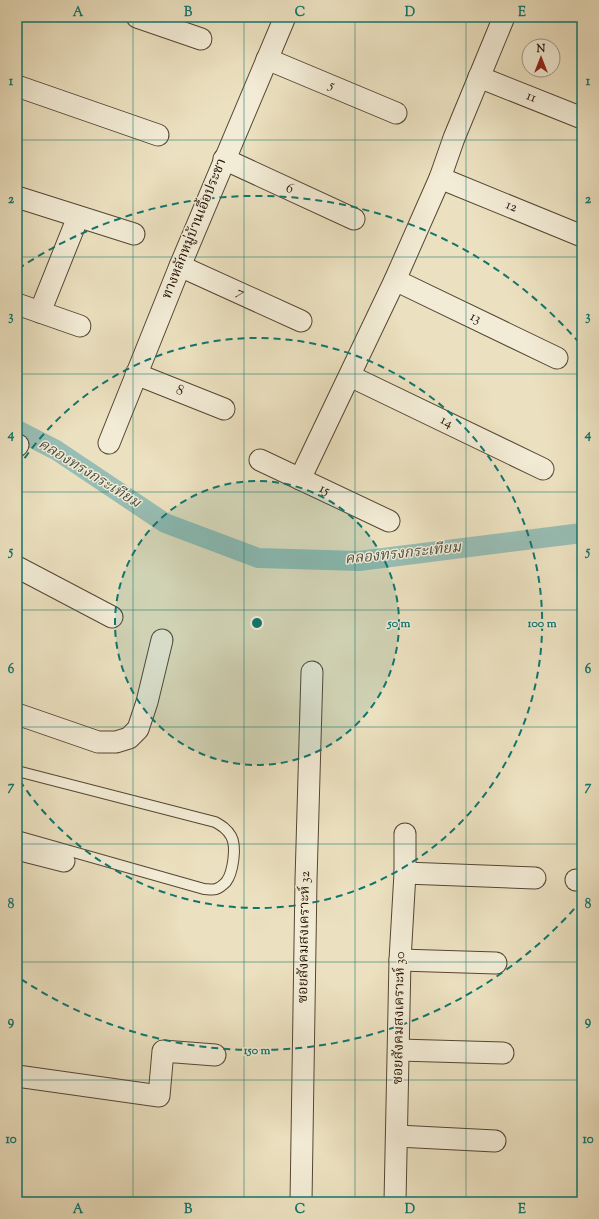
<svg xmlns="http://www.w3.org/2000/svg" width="599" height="1219" font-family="'Sorts Mill Goudy','Noto Serif Thai',serif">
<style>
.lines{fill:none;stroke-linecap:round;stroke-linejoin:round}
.canal{stroke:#98bdb4;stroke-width:20}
.service-casing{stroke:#554634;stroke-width:12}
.minor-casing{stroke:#554634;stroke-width:23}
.service{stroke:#f2ebd5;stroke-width:10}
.minor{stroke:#f2ebd5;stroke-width:21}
.grid{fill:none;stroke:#0f766e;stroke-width:1;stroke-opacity:0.55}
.ring{fill:none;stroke:#0f766e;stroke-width:2;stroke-dasharray:7 5}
.labels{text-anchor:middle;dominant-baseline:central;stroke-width:3;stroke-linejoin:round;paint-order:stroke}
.street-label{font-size:14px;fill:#231206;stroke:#f2ebd5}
.water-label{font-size:15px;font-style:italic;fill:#4c4e43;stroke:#f2ebd5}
.centre{fill:#0f766e;stroke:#f2ebd5;stroke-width:2}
.ring-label{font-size:12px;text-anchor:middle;font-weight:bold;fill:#0f766e;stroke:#f2ebd5;stroke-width:3;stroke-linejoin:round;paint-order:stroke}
.neatline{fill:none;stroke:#0f766e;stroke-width:1.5}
.grid-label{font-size:13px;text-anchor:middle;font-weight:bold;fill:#0f766e}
</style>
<rect width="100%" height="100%" fill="#ebe0bf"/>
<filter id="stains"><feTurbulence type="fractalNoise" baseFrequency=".005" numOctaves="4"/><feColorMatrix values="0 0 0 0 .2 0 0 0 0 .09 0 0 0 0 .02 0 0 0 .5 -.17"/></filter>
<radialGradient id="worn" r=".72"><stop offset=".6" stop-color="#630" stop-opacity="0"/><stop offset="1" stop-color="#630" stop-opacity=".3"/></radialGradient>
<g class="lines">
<!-- canal -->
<path class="canal" d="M 17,430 L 56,450 L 165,523 L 258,558 L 359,561 L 582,533"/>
<!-- service casing -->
<g class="service-casing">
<path id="service" d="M 17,771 L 215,822 C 222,826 227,829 231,836 C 237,846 233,873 226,882 C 224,884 219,888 216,889 C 213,890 207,889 204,889 L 17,836"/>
</g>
<!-- minor casing -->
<g class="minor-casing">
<g id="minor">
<path d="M 137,17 L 201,39"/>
<path id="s1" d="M 267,59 L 396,113"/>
<path id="s2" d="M 479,77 L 582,118"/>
<path d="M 17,86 L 158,135"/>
<path id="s3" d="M 224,159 L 354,219"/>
<path id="s4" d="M 440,178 L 582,236"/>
<path d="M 17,197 L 134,234"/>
<path id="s5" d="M 180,266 L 301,321"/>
<path id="s6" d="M 395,280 L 557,358"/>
<path d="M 17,304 L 80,326"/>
<path d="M 40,312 L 78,217"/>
<path id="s7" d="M 136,374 L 224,409"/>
<path id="s8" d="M 350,376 L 543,469"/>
<path d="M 109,443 L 180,266 L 285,17"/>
<path d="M 17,446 L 18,445"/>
<path id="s9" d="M 260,460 L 389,521"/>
<path d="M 300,479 L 395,280 L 440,178 L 454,138 L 504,17"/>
<path d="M 17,567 L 112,617"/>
<path d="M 17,714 L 98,742 L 116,742 L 129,738 L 138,729 L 147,702 L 162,640"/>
<path d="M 17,849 L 64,861"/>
<path d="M 405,873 L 535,878"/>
<path d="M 576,880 L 582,880"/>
<path d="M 400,960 L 496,963"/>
<path d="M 399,1050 L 503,1053"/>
<path d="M 17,1076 L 159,1096 L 163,1051 L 215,1055"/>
<path d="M 397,1136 L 495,1141"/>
<path d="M 301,1202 L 306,880 L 312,672"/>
<path d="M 395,1202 L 400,960 L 405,873 L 405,834"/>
</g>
</g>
<!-- service -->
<use href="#service" class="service"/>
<!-- minor -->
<use href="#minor" class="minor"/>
</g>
<!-- grid -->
<path class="grid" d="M 133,17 L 133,1202M 244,17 L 244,1202M 355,17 L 355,1202M 466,17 L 466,1202M 17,140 L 582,140M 17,257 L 582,257M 17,374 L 582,374M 17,492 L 582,492M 17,610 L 582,610M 17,727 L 582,727M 17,844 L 582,844M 17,962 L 582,962M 17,1080 L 582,1080"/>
<!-- distance rings -->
<circle cx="257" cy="623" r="142" fill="#0f766e" fill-opacity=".12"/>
<g class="ring">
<circle cx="257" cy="623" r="142"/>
<path d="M18 468A285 285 0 1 1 18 778"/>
<path d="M582 900A427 427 0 0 1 18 977M18 269A427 427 0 0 1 582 346"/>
</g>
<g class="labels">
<!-- street labels -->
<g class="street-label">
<text stroke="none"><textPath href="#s1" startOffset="70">5</textPath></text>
<text stroke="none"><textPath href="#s2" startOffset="56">11</textPath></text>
<text stroke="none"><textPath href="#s3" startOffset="72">6</textPath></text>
<text stroke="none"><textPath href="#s4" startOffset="77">12</textPath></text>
<text transform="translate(195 229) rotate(-68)">ทางหลักหมู่บ้านเอื้อประชา</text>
<text stroke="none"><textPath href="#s5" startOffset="66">7</textPath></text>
<text stroke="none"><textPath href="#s6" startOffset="89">13</textPath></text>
<text stroke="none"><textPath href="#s7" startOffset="47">8</textPath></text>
<text stroke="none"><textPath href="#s8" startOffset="107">14</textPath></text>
<text stroke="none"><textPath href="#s9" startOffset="71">15</textPath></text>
<text transform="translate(305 937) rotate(-89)">ซอยสังคมสงเคราะห์ 32</text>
<text transform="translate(400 1018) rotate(-89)">ซอยสังคมสงเคราะห์ 30</text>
</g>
<!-- water labels -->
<g class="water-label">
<text transform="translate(89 474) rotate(32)">คลองทรงกระเทียม</text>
<text transform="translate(403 554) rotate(-6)">คลองทรงกระเทียม</text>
</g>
</g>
<circle cx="257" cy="623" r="6" class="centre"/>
<g class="ring-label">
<text x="399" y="627">50 m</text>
<text x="542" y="627">100 m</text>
<text x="257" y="1054">150 m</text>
</g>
<!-- margin -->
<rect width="599" height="1219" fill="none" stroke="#ebe0bf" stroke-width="44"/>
<!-- north arrow -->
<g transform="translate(541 58)"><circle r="19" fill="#f2ebd5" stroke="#9f9482"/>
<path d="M0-3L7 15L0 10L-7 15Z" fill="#8f2418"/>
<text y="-6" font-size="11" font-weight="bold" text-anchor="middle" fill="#231206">N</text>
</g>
<rect x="22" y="22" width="555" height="1175" class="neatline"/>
<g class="grid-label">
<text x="78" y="16">A</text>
<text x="188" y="16">B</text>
<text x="300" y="16">C</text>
<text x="410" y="16">D</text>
<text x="522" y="16">E</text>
<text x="11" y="85">1</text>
<text x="588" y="85">1</text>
<text x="11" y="203">2</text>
<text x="588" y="203">2</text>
<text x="11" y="320">3</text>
<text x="588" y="320">3</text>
<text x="11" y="438">4</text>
<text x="588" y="438">4</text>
<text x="11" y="555">5</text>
<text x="588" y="555">5</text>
<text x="11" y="673">6</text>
<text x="588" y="673">6</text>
<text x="11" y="790">7</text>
<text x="588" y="790">7</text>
<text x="11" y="908">8</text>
<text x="588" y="908">8</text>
<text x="11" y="1025">9</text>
<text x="588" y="1025">9</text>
<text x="11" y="1143">10</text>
<text x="588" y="1143">10</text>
<text x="78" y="1213">A</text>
<text x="188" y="1213">B</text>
<text x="300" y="1213">C</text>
<text x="410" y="1213">D</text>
<text x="522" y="1213">E</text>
</g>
<rect width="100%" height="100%" filter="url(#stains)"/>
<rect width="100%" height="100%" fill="url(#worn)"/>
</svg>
